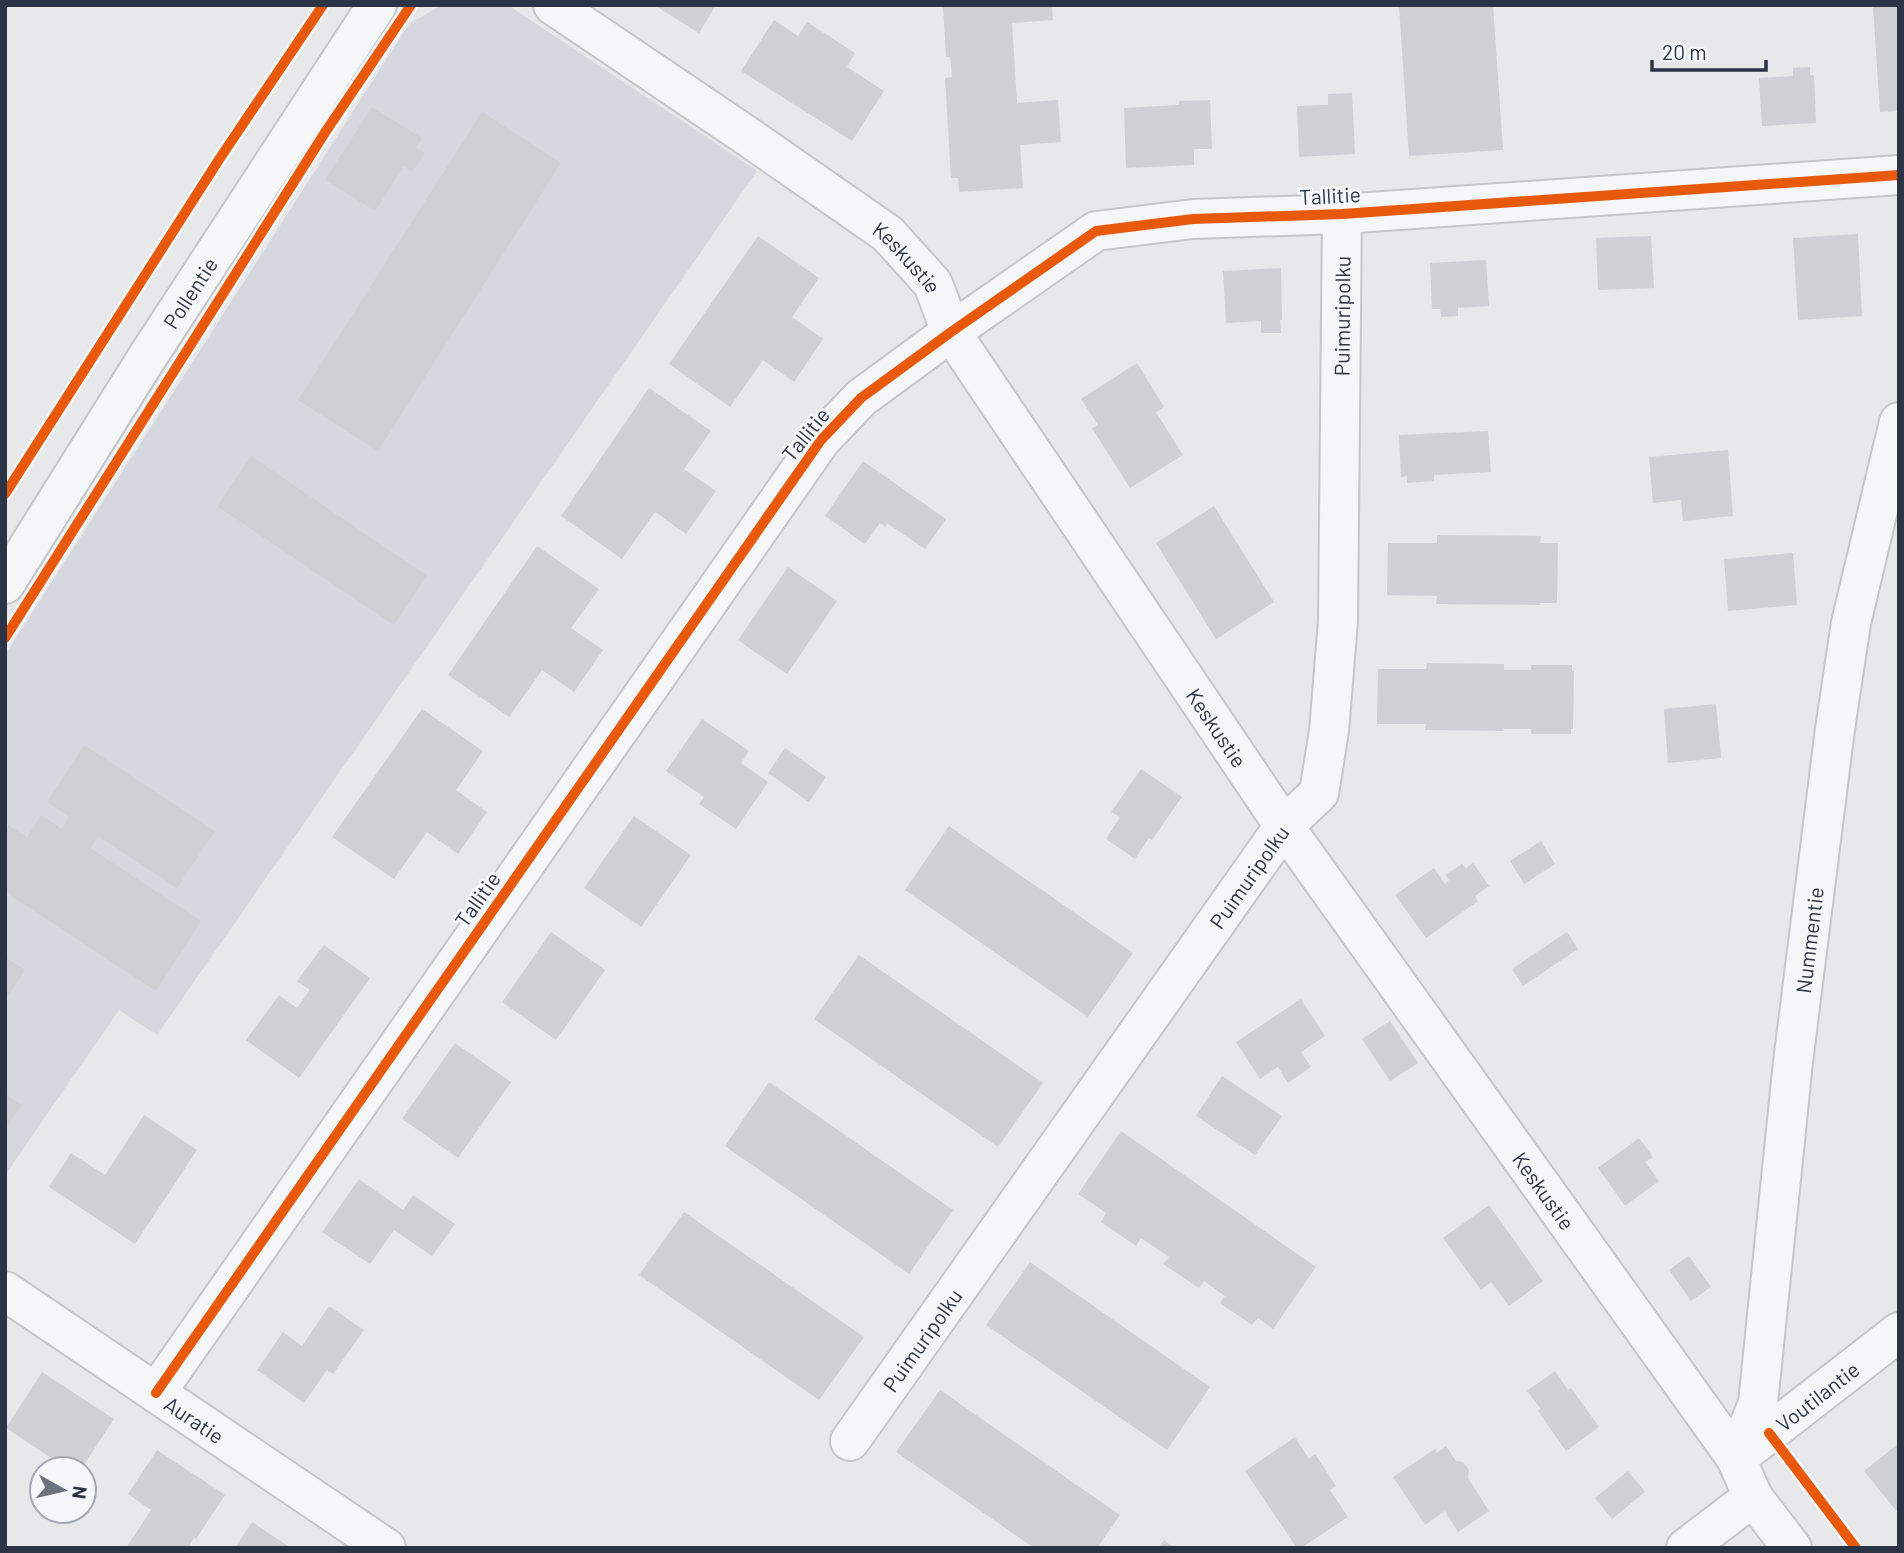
<svg xmlns="http://www.w3.org/2000/svg" width="1904" height="1553" font-family="Barlow,sans-serif">
<style>
.built{fill:#d4d7dd}
.building{fill:#ced0d3}
.lines{fill:none;stroke-linecap:round;stroke-linejoin:round}
.minor-casing{stroke:#c4c6c8;stroke-width:42}
.minor{stroke:#f5f6f7;stroke-width:38}
.cycleway-casing{stroke:#f4f6f9;stroke-width:15}
.cycleway{stroke:#e8590c;stroke-width:10}
.labels{text-anchor:middle;dominant-baseline:central;stroke-width:6;stroke-linejoin:round;paint-order:stroke}
.street-label{font-size:21px;fill:#2b3445;stroke:#f4f6f9}
</style>
<rect width="100%" height="100%" fill="#e6e8ea"/>
<!-- built -->
<path class="built" d="M 442,5 L 508,5 L 757,171 L 157,1035 L 119,1010 L 5,1175 L 5,655 L 409,24 Z"/>
<!-- building -->
<path class="building" d="M 654,5 L 716,5 L 699,33 Z
M 943,5 L 1052,5 L 1053,20 L 1012,23 L 1017,103 L 1058,100 L 1061,142 L 1020,145 L 1023,188 L 959,192 L 958,178 L 951,178 L 945,78 L 952,77 L 950,57 L 946,57 Z
M 1399,5 L 1493,5 L 1503,150 L 1409,156 Z
M 1899,6 L 1899,111 L 1880,112 L 1873,7 Z
M 774,20 L 798,36 L 807,22 L 855,53 L 847,67 L 884,91 L 852,141 L 741,71 Z
M 1810,67 L 1810,75 L 1814,75 L 1816,123 L 1762,126 L 1759,78 L 1793,76 L 1793,68 Z
M 1352,93 L 1355,154 L 1299,157 L 1297,106 L 1328,105 L 1328,94 Z
M 1210,100 L 1212,149 L 1194,149 L 1194,165 L 1126,168 L 1124,108 L 1179,105 L 1179,101 Z
M 372,107 L 422,138 L 416,148 L 425,153 L 412,172 L 404,166 L 375,211 L 325,180 Z
M 482,112 L 561,163 L 378,451 L 298,400 Z
M 1858,234 L 1862,316 L 1798,320 L 1793,238 Z
M 758,236 L 819,278 L 792,317 L 823,339 L 794,382 L 763,360 L 730,407 L 669,364 Z
M 1651,236 L 1654,288 L 1598,290 L 1596,238 Z
M 1486,260 L 1489,306 L 1458,308 L 1458,316 L 1441,317 L 1440,309 L 1432,309 L 1430,263 Z
M 1281,268 L 1282,320 L 1280,320 L 1281,333 L 1261,333 L 1261,321 L 1226,323 L 1223,271 Z
M 1137,363 L 1164,407 L 1156,412 L 1183,455 L 1130,488 L 1092,428 L 1098,425 L 1081,399 Z
M 649,388 L 711,431 L 684,469 L 716,491 L 686,534 L 655,512 L 622,559 L 561,516 Z
M 1488,431 L 1491,472 L 1434,475 L 1434,481 L 1407,483 L 1407,476 L 1401,477 L 1399,435 Z
M 1728,450 L 1733,516 L 1683,521 L 1681,500 L 1653,503 L 1649,457 Z
M 251,456 L 427,576 L 394,625 L 217,506 Z
M 863,461 L 946,519 L 925,549 L 887,523 L 885,527 L 880,523 L 865,544 L 825,516 Z
M 1214,506 L 1274,602 L 1216,639 L 1156,543 Z
M 1437,535 L 1541,536 L 1540,543 L 1558,543 L 1557,603 L 1540,603 L 1540,605 L 1436,604 L 1437,596 L 1387,595 L 1388,543 L 1437,543 Z
M 537,546 L 599,589 L 571,628 L 603,650 L 574,692 L 542,670 L 509,717 L 448,675 Z
M 1793,553 L 1797,605 L 1728,611 L 1724,559 Z
M 788,567 L 837,601 L 787,674 L 738,640 Z
M 1427,663 L 1504,664 L 1504,670 L 1531,670 L 1531,665 L 1572,665 L 1572,671 L 1574,671 L 1573,729 L 1571,729 L 1571,734 L 1531,734 L 1531,729 L 1503,729 L 1504,731 L 1425,730 L 1426,724 L 1377,724 L 1378,669 L 1426,669 Z
M 1716,704 L 1721,758 L 1668,763 L 1664,709 Z
M 422,709 L 483,751 L 456,790 L 487,812 L 458,854 L 427,832 L 394,879 L 332,837 Z
M 702,719 L 749,751 L 741,763 L 768,782 L 736,829 L 699,804 L 704,797 L 666,771 Z
M 84,745 L 215,831 L 177,888 L 98,836 L 90,848 L 201,921 L 156,991 L 5,892 L 5,830 L 8,825 L 27,837 L 41,815 L 62,829 L 69,817 L 47,802 Z
M 785,748 L 826,777 L 809,802 L 768,773 Z
M 1141,769 L 1182,797 L 1152,840 L 1149,838 L 1135,859 L 1106,839 L 1120,817 L 1111,812 Z
M 634,816 L 691,855 L 641,927 L 584,888 Z
M 949,826 L 1133,953 L 1088,1017 L 905,890 Z
M 1541,841 L 1555,864 L 1524,884 L 1510,861 Z
M 1473,863 L 1489,886 L 1475,896 L 1478,901 L 1426,938 L 1395,895 L 1434,868 L 1445,884 L 1449,880 L 1445,875 L 1462,864 L 1466,868 Z
M 551,932 L 605,970 L 556,1040 L 502,1002 Z
M 1567,932 L 1578,949 L 1523,986 L 1512,969 Z
M 324,945 L 370,978 L 299,1078 L 246,1040 L 279,995 L 297,1008 L 310,990 L 297,981 Z
M 859,955 L 1043,1083 L 998,1147 L 814,1019 Z
M 5,957 L 25,970 L 5,1001 Z
M 1301,999 L 1325,1036 L 1301,1052 L 1311,1067 L 1288,1083 L 1278,1067 L 1260,1079 L 1236,1042 Z
M 1390,1021 L 1418,1063 L 1390,1081 L 1362,1039 Z
M 455,1043 L 511,1082 L 458,1158 L 402,1119 Z
M 1222,1076 L 1282,1116 L 1255,1155 L 1196,1116 Z
M 769,1082 L 953,1210 L 909,1274 L 725,1146 Z
M 5,1094 L 22,1105 L 5,1130 Z
M 144,1115 L 197,1150 L 135,1244 L 49,1187 L 71,1153 L 105,1175 Z
M 1121,1131 L 1316,1267 L 1273,1329 L 1258,1318 L 1252,1325 L 1220,1303 L 1225,1296 L 1204,1281 L 1199,1288 L 1163,1264 L 1169,1257 L 1141,1238 L 1136,1246 L 1101,1222 L 1106,1213 L 1078,1194 Z
M 1639,1138 L 1653,1157 L 1645,1162 L 1659,1181 L 1625,1206 L 1598,1168 Z
M 359,1179 L 403,1210 L 413,1195 L 455,1224 L 432,1256 L 394,1230 L 370,1264 L 322,1232 Z
M 1489,1205 L 1543,1281 L 1509,1306 L 1491,1282 L 1481,1290 L 1443,1238 Z
M 684,1212 L 864,1337 L 819,1400 L 639,1275 Z
M 1689,1256 L 1711,1287 L 1691,1301 L 1669,1270 Z
M 1030,1262 L 1210,1387 L 1167,1450 L 986,1325 Z
M 329,1306 L 364,1330 L 333,1374 L 327,1370 L 304,1403 L 257,1370 L 283,1332 L 302,1346 Z
M 1555,1371 L 1568,1390 L 1571,1388 L 1599,1427 L 1566,1451 L 1538,1411 L 1541,1409 L 1527,1391 Z
M 42,1372 L 114,1419 L 81,1469 L 68,1469 L 6,1428 Z
M 940,1390 L 1120,1515 L 1097,1548 L 1034,1548 L 896,1452 Z
M 1295,1437 L 1309,1459 L 1315,1454 L 1336,1486 L 1330,1490 L 1348,1517 L 1301,1548 L 1297,1548 L 1245,1471 Z
M 1899,1443 L 1899,1514 L 1864,1471 Z
M 1446,1446 L 1456,1461 L 1463,1462 L 1469,1470 L 1468,1478 L 1489,1511 L 1458,1532 L 1445,1511 L 1425,1525 L 1393,1477 L 1435,1449 L 1437,1453 Z
M 157,1450 L 225,1495 L 196,1539 L 194,1538 L 188,1548 L 126,1548 L 151,1510 L 128,1494 Z
M 1628,1471 L 1645,1492 L 1612,1519 L 1595,1498 Z
M 252,1522 L 291,1548 L 235,1548 Z
M 1164,1540 L 1174,1548 L 1158,1548 Z"/>
<g class="lines">
<!-- minor casing -->
<g class="minor-casing">
<g id="minor">
<path id="s1" d="M 553,5 L 750,138 L 888,234 L 933,284 L 951,332 L 1284,826 L 1736,1458 L 1753,1497 L 1792,1548"/>
<path id="s2" d="M 5,584 L 146,359 L 377,5"/>
<path id="s3" d="M 5,1291 L 386,1548"/>
<path d="M 156,1393 L 821,440 L 861,398 L 951,332 L 1096,231 L 1193,219 L 1342,214 L 1899,175"/>
<path id="s4" d="M 850,1441 L 1284,826 L 1319,793 L 1329,731 L 1338,621 L 1342,214"/>
<path id="s5" d="M 1738,1457 L 1899,1332"/>
<path id="s6" d="M 1736,1458 L 1758,1403 L 1793,1062 L 1835,729 L 1851,623 L 1899,422"/>
<path d="M 1686,1548 L 1753,1497"/>
</g>
</g>
<!-- minor -->
<use href="#minor" class="minor"/>
<!-- cycleway casing -->
<g class="cycleway-casing">
<path id="cycleway" d="M 5,494 L 220,158 L 323,5
M 5,638 L 326,131 L 411,5
M 156,1393 L 821,440 L 861,398 L 951,332 L 1096,231 L 1193,219 L 1342,214 L 1899,175
M 1769,1433 L 1856,1548"/>
</g>
<!-- cycleway -->
<use href="#cycleway" class="cycleway"/>
</g>
<g class="labels">
<!-- street labels -->
<g class="street-label">
<text transform="translate(1330 195) rotate(-3)">Tallitie</text>
<text stroke="none"><textPath href="#s1" startOffset="436">Keskustie</textPath></text>
<text stroke="none"><textPath href="#s2" startOffset="345">Pollentie</textPath></text>
<text stroke="none"><textPath href="#s4" startOffset="1279">Puimuripolku</textPath></text>
<text transform="translate(805 434) rotate(-51)">Tallitie</text>
<text stroke="none"><textPath href="#s1" startOffset="1001">Keskustie</textPath></text>
<text stroke="none"><textPath href="#s4" startOffset="691">Puimuripolku</textPath></text>
<text transform="translate(477 899) rotate(-55)">Tallitie</text>
<text stroke="none"><textPath href="#s6" startOffset="525">Nummentie</textPath></text>
<text stroke="none"><textPath href="#s1" startOffset="1568">Keskustie</textPath></text>
<text stroke="none"><textPath href="#s4" startOffset="124">Puimuripolku</textPath></text>
<text stroke="none"><textPath href="#s5" startOffset="100">Voutilantie</textPath></text>
<text stroke="none"><textPath href="#s3" startOffset="229">Auratie</textPath></text>
</g>
</g>
<!-- border -->
<rect width="1904" height="1553" fill="none" stroke="#2b3445" stroke-width="14"/>
<!-- north arrow -->
<g transform="translate(63 1490) rotate(98)"><circle r="33" fill="#f4f6f9" stroke="#a4a8b1" stroke-width="2"/>
<path d="M0-5L12 26L0 18L-12 26Z" fill="#6c737f"/>
<text y="-10" font-size="19" font-weight="bold" text-anchor="middle" fill="#2b3445">N</text>
</g>
<!-- scale -->
<path d="M1652 60v10h114v-10" fill="none" stroke="#2b3445" stroke-width="3.5"/>
<text x="1662" y="60" font-size="21" fill="#2b3445" stroke="#f4f6f9" stroke-width="5" paint-order="stroke">20 m</text>
</svg>
